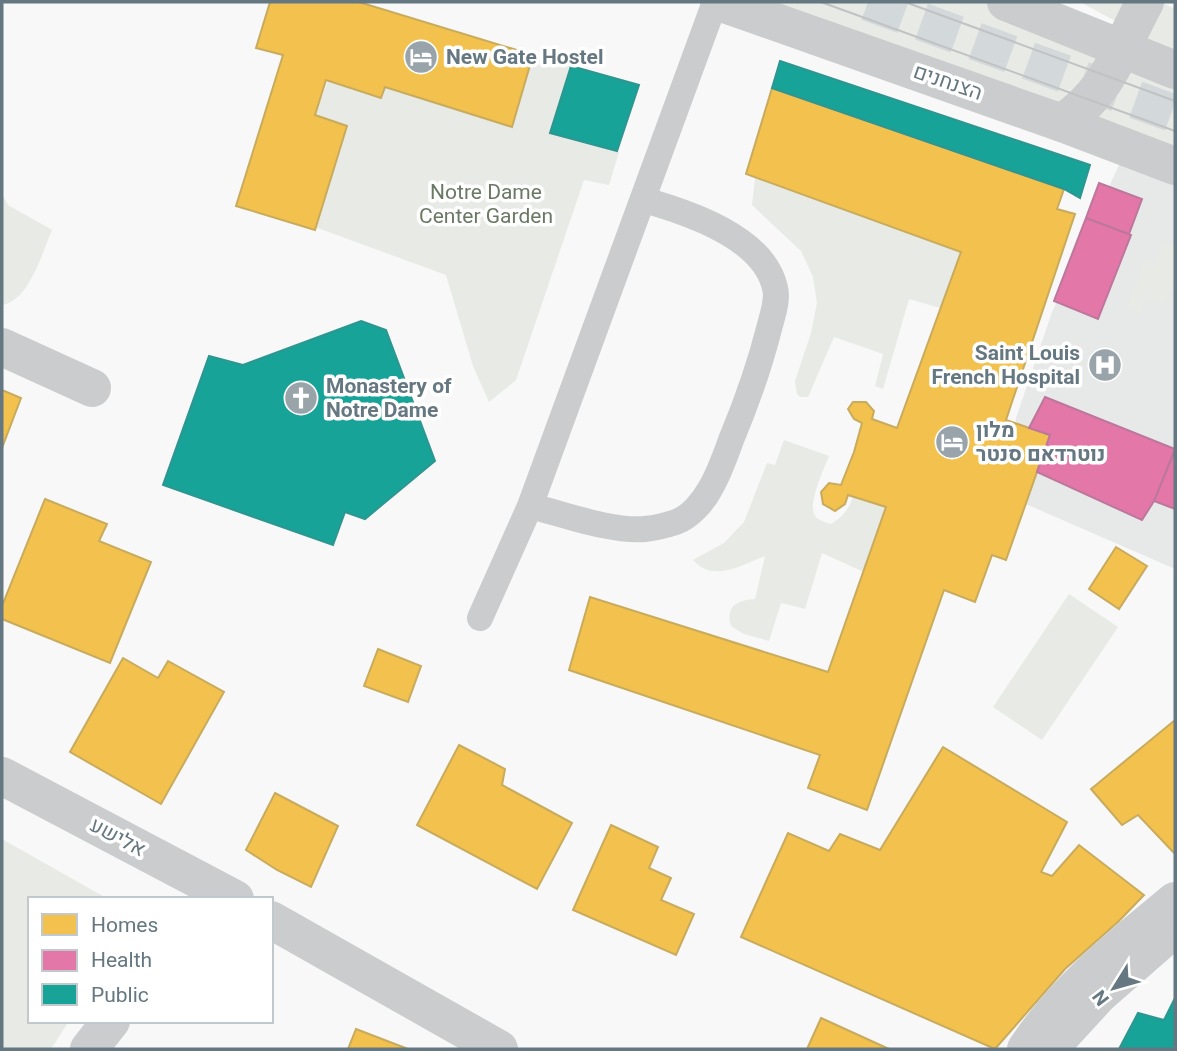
<svg xmlns="http://www.w3.org/2000/svg" width="1177" height="1051" font-family="Roboto,Heebo,sans-serif">
<style>
.built{fill:#e7e9e8}
.green{fill:#e7eae5}
.homes{fill:#f2c14e;stroke:#c8ab5d;stroke-width:2}
.health{fill:#e377a8;stroke:#bd779c;stroke-width:2}
.public{fill:#17a398;stroke:#2e9691;stroke-width:2}
.lines{fill:none;stroke-linecap:round;stroke-linejoin:round}
.trunk-tunnel{stroke:#d3d8da;stroke-width:38;stroke-dasharray:38 19;stroke-linecap:butt}
.service{stroke:#cbcccd;stroke-width:26}
.pedestrian{stroke:#cbcccd;stroke-width:38}
.minor{stroke:#cbcccd;stroke-width:38}
.tertiary{stroke:#cbcccd;stroke-width:38}
.tram{stroke:#c0c2c3;stroke-width:2}
.labels{text-anchor:middle;dominant-baseline:central;stroke-width:7;stroke-linejoin:round;paint-order:stroke}
.poi-label{font-size:21px;font-weight:bold;fill:#657780;stroke:#fff;text-anchor:start}
.street-label{font-size:21px;fill:#657780;stroke:#fff}
.park-label{font-size:21px;fill:#697964;stroke:#fff}
</style>
<rect width="100%" height="100%" fill="#f8f8f8"/>
<!-- built -->
<path class="built" d="M 1123,156 L 1175,173 L 1175,569 L 1005,495 L 1016,418 L 1052,312 Z"/>
<!-- green -->
<path class="green" d="M 765,2 L 1025,2 L 1175,82 L 1175,152 Z
M 1080,2 L 1161,2 L 1175,9 L 1175,53 Z
M 533,55 L 571,66 L 550,133 L 619,152 L 609,185 L 584,180 L 516,380 L 489,402 L 473,366 L 446,275 L 315,227 L 347,126 L 315,115 L 328,81 L 381,98 L 385,87 L 512,127 Z
M 755,178 L 961,252 L 940,308 L 909,299 L 883,389 L 875,386 L 883,354 L 834,337 L 808,397 L 800,397 L 797,394 L 795,381 L 811,333 L 817,303 L 813,277 L 801,251 L 752,205 Z
M 2,194 L 8,205 L 52,230 C 42,253 29,301 2,305 Z
M 1163,244 L 1175,248 L 1175,281 L 1165,305 L 1146,296 L 1139,314 L 1127,308 L 1146,261 L 1154,264 Z
M 784,440 L 829,456 C 824,469 807,504 815,516 C 818,520 825,522 830,524 C 842,519 849,508 853,497 L 886,507 L 864,572 L 822,553 L 805,609 L 781,603 L 769,641 L 744,634 L 731,626 C 725,606 738,600 755,599 L 765,556 C 741,565 713,583 693,560 L 724,543 L 744,522 L 767,463 L 775,465 Z
M 1069,594 L 1118,627 L 1042,740 L 993,707 Z
M 2,839 L 108,899 L 30,899 L 30,1021 L 69,1021 L 51,1049 L 2,1049 Z"/>
<!-- homes -->
<path class="homes" d="M 270,2 L 359,2 L 533,55 L 512,127 L 385,87 L 381,98 L 326,80 L 315,115 L 347,126 L 315,230 L 236,206 L 283,55 L 256,48 Z
M 772,88 L 1064,189 L 1057,209 L 1075,214 L 1006,420 L 1050,435 L 1006,560 L 992,555 L 975,602 L 944,590 L 867,810 L 808,788 L 820,755 L 569,670 L 590,597 L 828,672 L 886,507 L 848,495 L 845,504 L 835,511 L 823,504 L 821,492 L 829,483 L 841,485 L 854,452 L 862,423 L 854,419 L 848,409 L 853,402 L 866,402 L 874,411 L 872,419 L 897,428 L 961,252 L 746,174 Z
M 2,390 L 21,398 L 2,448 Z
M 45,499 L 107,524 L 99,541 L 151,562 L 110,663 L 2,619 L 2,606 Z
M 1116,547 L 1147,566 L 1119,609 L 1089,589 Z
M 378,649 L 421,666 L 408,702 L 364,686 Z
M 123,658 L 158,678 L 168,661 L 224,692 L 161,804 L 70,752 Z
M 1175,720 L 1175,854 L 1138,815 L 1122,825 L 1091,789 Z
M 459,745 L 505,769 L 502,785 L 572,823 L 537,889 L 417,825 Z
M 943,747 L 1067,822 L 1041,872 L 1052,876 L 1079,845 L 1144,895 L 1119,921 L 1065,969 L 995,1049 L 741,937 L 788,833 L 829,851 L 840,834 L 880,850 Z
M 275,793 L 338,826 L 311,887 L 277,870 L 246,850 Z
M 611,825 L 658,847 L 649,868 L 671,878 L 661,900 L 694,914 L 676,955 L 573,910 Z
M 821,1018 L 889,1049 L 807,1049 Z
M 356,1029 L 408,1049 L 348,1049 Z"/>
<!-- health -->
<path class="health" d="M 1099,183 L 1142,199 L 1129,234 L 1086,218 Z
M 1086,218 L 1131,235 L 1098,319 L 1054,301 Z
M 1045,397 L 1175,449 L 1154,501 L 1142,520 L 1037,472 L 1050,435 L 1029,428 Z
M 1175,450 L 1175,509 L 1154,501 Z"/>
<!-- public -->
<path class="public" d="M 780,61 L 1090,165 L 1080,198 L 1064,189 L 772,88 Z
M 571,66 L 639,85 L 617,151 L 550,133 Z
M 361,321 L 386,330 L 435,461 L 365,519 L 345,512 L 333,545 L 163,485 L 209,356 L 243,365 Z
M 1175,998 L 1175,1049 L 1119,1049 L 1138,1013 L 1164,1020 Z"/>
<g class="lines">
<!-- trunk-tunnel -->
<path class="trunk-tunnel" d="M 868,2 L 1175,114"/>
<!-- service -->
<path class="service" d="M 530,506 C 564,514 611,532 645,529 C 655,528 667,525 676,522 C 690,517 703,502 710,489 C 719,474 725,457 731,440 C 747,402 760,365 770,325 C 773,314 778,299 775,288 C 764,237 687,212 644,200
M 480,618 L 530,506 L 715,2
M 1057,1049 L 1103,999 L 1175,936"/>
<!-- pedestrian -->
<path class="pedestrian" d="M 1006,2 L 1175,70"/>
<!-- minor -->
<path class="minor" d="M 1062,123 C 1112,88 1118,51 1145,2
M 2,347 L 92,388
M 2,776 L 235,899
M 271,920 L 499,1049
M 89,1049 L 111,1021"/>
<!-- tertiary -->
<path class="tertiary" d="M 719,2 L 1062,123 L 1175,166
M 1026,1049 C 1066,989 1120,946 1175,901"/>
<!-- tram -->
<path class="tram" d="M 821,2 L 1175,131
M 905,2 L 1175,101"/>
</g>
<!-- icons -->
<defs>
<g id="hotel-disc" transform="scale(1.75)"><circle r="9.5" fill="#98a4aa" stroke="#fff"/><path d="M-6-4.5h1.5V1H6V5H4.5V3h-9V5H-6ZM-4 0a1.8 1.8 0 1 1 3.6 0ZM.5 0V-2.5h3Q6-2.5 6 0Z" fill="#fff"/></g>
<g id="hospital-disc" transform="scale(1.75)"><circle r="9.5" fill="#98a4aa" stroke="#fff"/><path d="M-5-5h3v3.5h4V-5h3V5h-3V1.5h-4V5h-3Z" fill="#fff"/></g>
<g id="church-disc" transform="scale(1.75)"><circle r="9.5" fill="#98a4aa" stroke="#fff"/><path d="M-1.2-6h2.4v3.5h3.3v2.4h-3.3V6h-2.4V-.1h-3.3v-2.4h3.3Z" fill="#fff"/></g>
</defs>
<g fill-rule="evenodd">
<use href="#hotel-disc" x="421" y="57"/>
<use href="#hospital-disc" x="1105" y="365"/>
<use href="#church-disc" x="301" y="398"/>
<use href="#hotel-disc" x="952" y="442"/>
</g>
<g class="labels">
<!-- poi labels -->
<g class="poi-label">
<text x="446" y="57">New Gate Hostel</text>
<text x="1080" y="353" text-anchor="end">Saint Louis<tspan x="1080" dy="24">French Hospital</tspan></text>
<text x="326" y="386">Monastery of<tspan x="326" dy="24">Notre Dame</tspan></text>
<text x="976" y="430">מלון<tspan x="976" dy="24">נוטרדאם סנטר</tspan></text>
</g>
<!-- street labels -->
<g class="street-label">
<text transform="translate(948 82) rotate(19)">הצנחנים</text>
<text transform="translate(118 837) rotate(28)">אלישע</text>
</g>
<!-- park labels -->
<g class="park-label">
<text x="486" y="192">Notre Dame<tspan x="486" dy="24">Center Garden</tspan></text>
</g>
</g>
<!-- border -->
<rect width="1177" height="1051" fill="none" stroke="#657780" stroke-width="7"/>
<!-- legend -->
<rect x="28" y="897" width="245" height="126" fill="#ffffff" stroke="#c1c9cc" stroke-width="2"/>
<rect x="42" y="914" width="35" height="21" fill="#f2c14e" stroke="#c1c9cc" stroke-width="2"/>
<text x="91" y="932" font-size="21" fill="#657780">Homes</text>
<rect x="42" y="950" width="35" height="21" fill="#e377a8" stroke="#c1c9cc" stroke-width="2"/>
<text x="91" y="967" font-size="21" fill="#657780">Health</text>
<rect x="42" y="984" width="35" height="21" fill="#17a398" stroke="#c1c9cc" stroke-width="2"/>
<text x="91" y="1002" font-size="21" fill="#657780">Public</text>
<!-- north arrow -->
<g transform="translate(1114 988) rotate(233)" stroke="#ffffff" stroke-width="5" paint-order="stroke">
<path d="M0-5L12 26L0 18L-12 26Z" fill="#657780"/>
<text y="-10" font-size="19" font-weight="bold" text-anchor="middle" fill="#657780">N</text>
</g>
</svg>
